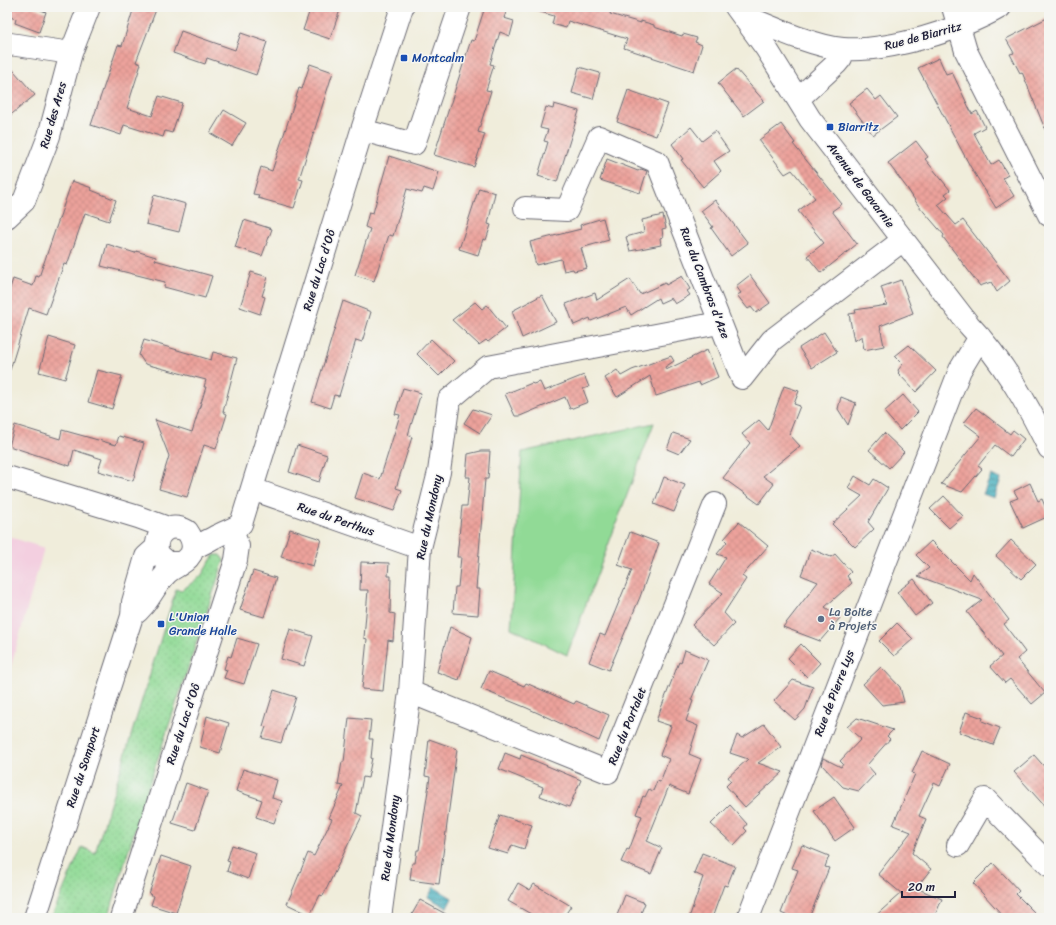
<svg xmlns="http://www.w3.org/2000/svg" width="1056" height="925" font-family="Sriracha,sans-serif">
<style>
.built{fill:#f3cfe0}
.grass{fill:url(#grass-dots);stroke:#5a7e68}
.green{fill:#91da96;stroke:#5a7e68}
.water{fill:url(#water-rules);stroke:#30677b}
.building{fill:url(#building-cross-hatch)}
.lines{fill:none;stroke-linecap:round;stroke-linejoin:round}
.minor-casing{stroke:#6a6973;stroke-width:24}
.minor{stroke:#fff;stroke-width:22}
.transit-dot{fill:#1a4fb4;stroke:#f6f6f2;stroke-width:1.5}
.service-dot{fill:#5c6f8a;stroke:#f6f6f2;stroke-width:1.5}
.labels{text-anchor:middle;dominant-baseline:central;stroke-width:3;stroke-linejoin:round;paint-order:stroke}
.street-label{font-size:12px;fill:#22223b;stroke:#f6f6f2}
.transit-label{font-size:12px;fill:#164399;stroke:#f6f6f2;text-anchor:start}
.service-label{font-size:12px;fill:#4e5e75;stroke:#f6f6f2;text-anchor:start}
</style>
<defs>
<pattern id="grass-dots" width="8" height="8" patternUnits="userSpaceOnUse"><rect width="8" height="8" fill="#91da96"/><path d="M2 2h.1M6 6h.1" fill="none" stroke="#7dbb82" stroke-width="1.8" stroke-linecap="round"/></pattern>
<pattern id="water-rules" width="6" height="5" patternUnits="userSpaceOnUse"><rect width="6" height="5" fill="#3eacbb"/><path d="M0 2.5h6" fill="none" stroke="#348c99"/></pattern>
<pattern id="building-cross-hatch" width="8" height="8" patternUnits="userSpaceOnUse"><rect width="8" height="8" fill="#eca29b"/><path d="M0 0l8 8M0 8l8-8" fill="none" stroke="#ca8b86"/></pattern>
</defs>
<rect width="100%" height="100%" fill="#f6f6f2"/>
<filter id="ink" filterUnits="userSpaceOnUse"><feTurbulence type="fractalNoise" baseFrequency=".025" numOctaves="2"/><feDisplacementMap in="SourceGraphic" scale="8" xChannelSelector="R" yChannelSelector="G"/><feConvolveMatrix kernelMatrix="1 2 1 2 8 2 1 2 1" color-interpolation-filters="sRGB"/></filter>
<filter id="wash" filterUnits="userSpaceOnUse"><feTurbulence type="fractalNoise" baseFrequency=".012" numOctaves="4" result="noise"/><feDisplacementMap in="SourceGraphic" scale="16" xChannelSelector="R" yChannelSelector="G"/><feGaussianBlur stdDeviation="0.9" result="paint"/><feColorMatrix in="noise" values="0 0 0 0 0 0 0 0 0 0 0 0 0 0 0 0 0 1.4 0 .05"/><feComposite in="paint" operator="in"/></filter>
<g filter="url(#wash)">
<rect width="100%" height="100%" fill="#f0eddb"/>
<!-- built -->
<path class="built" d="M 7,536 L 44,548 L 8,677 L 7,677 Z"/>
<!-- grass -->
<path class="grass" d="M 214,555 L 220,555 L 224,560 L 142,806 L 108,918 L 51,918 L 82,847 L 95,853 L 176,589 L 181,591 L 201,576 Z"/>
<!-- green -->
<path class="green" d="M 654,423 L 567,655 L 511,628 L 522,452 Z"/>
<!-- water -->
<path class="water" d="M 991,475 L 1001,479 L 994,498 L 983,494 Z
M 434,887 L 452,898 L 447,908 L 428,897 Z"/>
<g id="blocks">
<!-- building -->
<path class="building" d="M 7,7 L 33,7 L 46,12 L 39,32 L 15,23 L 16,19 L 7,16 Z
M 134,7 L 157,7 L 136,62 L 141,64 L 127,108 L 152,116 L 159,96 L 182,103 L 172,133 L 165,131 L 163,137 L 124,125 L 121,135 L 91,125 L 118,45 L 122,46 Z
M 311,7 L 341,7 L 330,39 L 303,30 Z
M 485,7 L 508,7 L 504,18 L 514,21 L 510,36 L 500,32 L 490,64 L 494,65 L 486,90 L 491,91 L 478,132 L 485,134 L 474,167 L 434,155 L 471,40 L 474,41 Z
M 535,7 L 603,7 L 611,10 L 610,14 L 641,23 L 641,21 L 654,25 L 654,27 L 682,36 L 683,34 L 697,38 L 695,42 L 702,45 L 694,71 L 624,48 L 627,39 L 568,21 L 566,28 L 552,24 L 554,16 L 534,10 Z
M 1049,17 L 1049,139 L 1022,72 L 1020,73 L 1010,54 L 1014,53 L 1006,39 Z
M 181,31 L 235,50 L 241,33 L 267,42 L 256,75 L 207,58 L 205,64 L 173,53 Z
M 939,58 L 946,74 L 952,72 L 972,114 L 977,111 L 985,127 L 974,133 L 991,165 L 999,160 L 1008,175 L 1003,178 L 1014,196 L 996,208 L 970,166 L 918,68 Z
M 7,63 L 35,95 L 7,118 Z
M 310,64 L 333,72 L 299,179 L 303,180 L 294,208 L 258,198 L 259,195 L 253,194 L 261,167 L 272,171 L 299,88 L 302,89 Z
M 579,67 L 600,73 L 593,99 L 572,93 Z
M 736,69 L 764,101 L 744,116 L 718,83 Z
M 867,89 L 876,100 L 881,96 L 897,117 L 873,135 L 849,103 Z
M 628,90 L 668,104 L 656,136 L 617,122 Z
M 554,104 L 579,111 L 557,182 L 538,176 L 548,142 L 544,141 L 548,130 L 540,128 L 546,107 L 553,109 Z
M 224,110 L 246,123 L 232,146 L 210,133 Z
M 781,124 L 795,143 L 793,144 L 842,204 L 832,211 L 857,244 L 821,273 L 807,256 L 824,243 L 798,211 L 815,198 L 792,170 L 785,174 L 759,140 Z
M 691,127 L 702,141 L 715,131 L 729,151 L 714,161 L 721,171 L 703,187 L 681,160 L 683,159 L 672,144 Z
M 916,141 L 928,157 L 925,159 L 950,190 L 945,194 L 948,197 L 938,205 L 956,225 L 963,220 L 1010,281 L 997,292 L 991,282 L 980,286 L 943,237 L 944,235 L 918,205 L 907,188 L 888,163 Z
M 389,156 L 439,172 L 433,191 L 424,188 L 422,193 L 407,189 L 393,236 L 389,235 L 374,281 L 355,275 L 370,229 L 365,227 L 369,212 L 373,213 Z
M 607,159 L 638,171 L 641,169 L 647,171 L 640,193 L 600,180 Z
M 72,181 L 92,188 L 91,190 L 116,200 L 109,221 L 85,213 L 67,265 L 64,264 L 46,314 L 29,308 L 10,370 L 7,369 L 7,297 L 13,279 L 33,286 L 36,276 L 39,277 Z
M 479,188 L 495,193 L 488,224 L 491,225 L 486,240 L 483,239 L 478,255 L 459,249 Z
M 154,195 L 186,204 L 179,232 L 146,224 Z
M 715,200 L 748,243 L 731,256 L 711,228 L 713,227 L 701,211 Z
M 663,215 L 666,228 L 662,229 L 663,237 L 660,238 L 661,245 L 630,251 L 626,237 L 644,232 L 642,220 Z
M 603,218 L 609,240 L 581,248 L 587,268 L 574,271 L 573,269 L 564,271 L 561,259 L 536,265 L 530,242 L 573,231 L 581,229 L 580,225 Z
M 244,220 L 272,229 L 262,256 L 235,247 Z
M 107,244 L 135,253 L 136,251 L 156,257 L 155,260 L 212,276 L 205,298 L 164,287 L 165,282 L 101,266 Z
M 251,272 L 268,277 L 262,296 L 265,297 L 260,314 L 240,307 Z
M 750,275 L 770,303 L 756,313 L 751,307 L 748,309 L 737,295 L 741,293 L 736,286 Z
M 682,276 L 690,289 L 687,291 L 690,295 L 675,304 L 671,298 L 660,303 L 658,298 L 631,315 L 626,307 L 591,321 L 590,318 L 574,325 L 566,304 L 595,293 L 597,300 L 630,279 L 640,294 L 665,283 L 666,285 Z
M 901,280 L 913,313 L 880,326 L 884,346 L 864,350 L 862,336 L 854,341 L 849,314 L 856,313 L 855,310 L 887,305 L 881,287 Z
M 542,295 L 556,322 L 522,338 L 512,311 Z
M 343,301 L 371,312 L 362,342 L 356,340 L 339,396 L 334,395 L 330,408 L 312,402 Z
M 475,302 L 482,309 L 487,305 L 506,328 L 488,342 L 486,340 L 479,345 L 452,320 Z
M 824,332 L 837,352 L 812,368 L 799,348 Z
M 49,337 L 75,345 L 65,379 L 39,372 Z
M 431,339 L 454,361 L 439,376 L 417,354 Z
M 144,340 L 211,360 L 213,352 L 237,358 L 223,412 L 227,414 L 216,449 L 204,445 L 187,497 L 159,489 L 169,456 L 155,420 L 192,432 L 206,387 L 204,387 L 206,380 L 145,364 L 139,355 Z
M 909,345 L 936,371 L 916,392 L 898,373 L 899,372 L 898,370 L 903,364 L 895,356 Z
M 707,350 L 718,377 L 700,385 L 699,382 L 656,396 L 650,376 L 617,397 L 605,378 L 617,370 L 621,376 L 632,370 L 671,356 L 674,361 L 665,367 L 666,370 Z
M 97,370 L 122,376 L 112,409 L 88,402 Z
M 584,375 L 589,387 L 583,389 L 588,402 L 570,409 L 565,397 L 520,416 L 515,416 L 505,394 L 532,383 L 533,384 L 540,382 L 544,391 Z
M 784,386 L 799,391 L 794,404 L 800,406 L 789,434 L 800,446 L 763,476 L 774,484 L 759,504 L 723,478 L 750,443 L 742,434 L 759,420 L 768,430 Z
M 403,388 L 421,393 L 408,435 L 412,437 L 396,488 L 402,490 L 394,511 L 355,498 L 363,473 L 380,479 L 400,415 L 395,414 Z
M 903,395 L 918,412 L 900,430 L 884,412 Z
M 841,397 L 856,403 L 848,425 L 838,409 Z
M 976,408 L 1010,434 L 1013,430 L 1024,439 L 1011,457 L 995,445 L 978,466 L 982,469 L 962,492 L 941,484 L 981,436 L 964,423 Z
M 473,409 L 492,415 L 480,433 L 464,423 Z
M 15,425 L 60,439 L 62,430 L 116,445 L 119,436 L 144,443 L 133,481 L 98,471 L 102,459 L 74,450 L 70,466 L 9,446 Z
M 673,433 L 690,439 L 679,454 L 667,449 Z
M 884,433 L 904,452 L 889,468 L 869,450 Z
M 297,445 L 327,455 L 319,482 L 289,472 Z
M 481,451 L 490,451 L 488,479 L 485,479 L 476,589 L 480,589 L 478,615 L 453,613 L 455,587 L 458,587 L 461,557 L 457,557 L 462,506 L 467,506 L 470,477 L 466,477 L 468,454 Z
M 855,476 L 870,485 L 874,479 L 888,488 L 868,522 L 874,529 L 855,547 L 832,524 L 862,496 L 848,488 Z
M 664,477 L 685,485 L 674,512 L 654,504 Z
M 1030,483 L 1038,501 L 1042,499 L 1049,516 L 1023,528 L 1010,501 L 1018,498 L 1014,491 Z
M 944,496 L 963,516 L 949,528 L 930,509 Z
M 739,522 L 768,546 L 742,576 L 746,579 L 724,613 L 734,624 L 714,645 L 692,625 L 723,593 L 709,584 L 726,557 L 717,554 L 727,542 L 724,539 Z
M 290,529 L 321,539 L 313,566 L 281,557 Z
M 630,532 L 659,543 L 640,597 L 609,670 L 589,662 L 600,634 L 605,636 L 632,570 L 618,565 Z
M 1011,540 L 1036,564 L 1021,579 L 996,556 Z
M 931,541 L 970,580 L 973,573 L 1009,620 L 1004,624 L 1025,652 L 1017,659 L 1045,693 L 1032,704 L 1010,679 L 1005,683 L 990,666 L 1002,656 L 967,612 L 982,600 L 918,576 L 929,568 L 916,555 Z
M 811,549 L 831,557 L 835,554 L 851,572 L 847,576 L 852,583 L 825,607 L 840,618 L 820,641 L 783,627 L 818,582 L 801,575 Z
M 361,562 L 389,563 L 388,576 L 391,576 L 390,613 L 395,614 L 393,641 L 388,640 L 383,691 L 362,689 L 367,639 L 364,638 L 368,590 L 360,590 Z
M 253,571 L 276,578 L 264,617 L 240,610 Z
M 914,579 L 932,603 L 915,616 L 897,592 Z
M 897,623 L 913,639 L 894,656 L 879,641 Z
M 450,627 L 472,637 L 459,680 L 437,672 Z
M 290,629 L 313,636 L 304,666 L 281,659 Z
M 237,638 L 257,644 L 244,684 L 224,678 L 227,670 L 224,669 L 228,656 L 231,657 Z
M 801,644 L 820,663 L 807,677 L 788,658 Z
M 685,650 L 708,660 L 691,700 L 693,701 L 686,721 L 698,726 L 689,754 L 701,759 L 688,794 L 669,786 L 647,841 L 662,848 L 651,874 L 621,862 L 627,849 L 629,850 L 642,816 L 636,814 L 643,796 L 645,797 L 649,789 L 653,791 L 657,781 L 660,782 L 669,759 L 660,755 L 671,726 L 656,721 L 679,662 L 681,663 Z
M 881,667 L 900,687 L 904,702 L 882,705 L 863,684 Z
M 489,671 L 524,686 L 526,683 L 574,704 L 576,701 L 609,715 L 599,741 L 527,708 L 481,689 Z
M 793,680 L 813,687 L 805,709 L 795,720 L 774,701 Z
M 274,690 L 296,697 L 281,743 L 262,738 L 266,727 L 263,726 Z
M 966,712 L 983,718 L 982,721 L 1000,728 L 993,745 L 959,732 Z
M 207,716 L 229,723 L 220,753 L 200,747 Z
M 349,718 L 371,720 L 369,739 L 373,739 L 371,758 L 372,758 L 368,778 L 363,777 L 356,813 L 362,816 L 323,896 L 320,895 L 310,915 L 287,904 L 308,853 L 314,856 L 332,819 L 329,818 L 343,786 L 338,785 L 342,762 L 344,762 Z
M 857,718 L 893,730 L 887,736 L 890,739 L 867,765 L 875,774 L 859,791 L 843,787 L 821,764 L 823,758 L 841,767 L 843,764 L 840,761 L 861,739 L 847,727 Z
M 764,724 L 781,747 L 758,763 L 783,772 L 745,807 L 726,786 L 731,781 L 728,777 L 748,759 L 730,753 L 737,735 L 742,738 Z
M 429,739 L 457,749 L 439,884 L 410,880 L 412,863 L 415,863 L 417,850 L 419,850 L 430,777 L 425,776 Z
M 922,751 L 950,764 L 940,786 L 934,783 L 919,816 L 926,819 L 912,853 L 931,869 L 916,888 L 942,899 L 934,918 L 873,918 L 901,893 L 878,874 L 911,832 L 893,825 L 915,774 L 912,773 Z
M 505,753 L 520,759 L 521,755 L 581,780 L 569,807 L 540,796 L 543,787 L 499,769 Z
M 1034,755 L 1049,772 L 1049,811 L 1014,772 Z
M 243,769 L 277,780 L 272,798 L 282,801 L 274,823 L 256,817 L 262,800 L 236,791 Z
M 186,783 L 208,791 L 195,830 L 172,823 Z
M 834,797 L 855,827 L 835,841 L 814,811 Z
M 730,805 L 747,824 L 744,828 L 747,831 L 734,845 L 711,824 Z
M 500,815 L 532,825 L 524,849 L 512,845 L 508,854 L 488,848 Z
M 232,845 L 256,853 L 248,879 L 227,871 L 230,862 L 227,861 Z
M 802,845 L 829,856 L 825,867 L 829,868 L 809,918 L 792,918 L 781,913 L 798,870 L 792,868 Z
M 702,853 L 735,866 L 727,886 L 724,885 L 712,918 L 689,918 L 703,877 L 694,873 Z
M 161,856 L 191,866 L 176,913 L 151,905 L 154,896 L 149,894 Z
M 993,863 L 1019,891 L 1016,894 L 1040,918 L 1005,918 L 973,883 Z
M 518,883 L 530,890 L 534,884 L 571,906 L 563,918 L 538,918 L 508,901 Z
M 625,895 L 645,903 L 639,918 L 616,918 Z
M 420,900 L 453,918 L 410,918 Z"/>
</g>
</g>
<g filter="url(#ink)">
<use href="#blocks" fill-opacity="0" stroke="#6a6973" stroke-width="1"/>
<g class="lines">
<!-- minor casing -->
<g class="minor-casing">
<path id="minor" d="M 736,7 L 766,48 L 810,119 L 969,325 C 1003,361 1027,403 1049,448
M 953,7 L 966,51 L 1049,215
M 742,15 C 769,26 815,47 843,49 C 889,52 960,30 1000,7
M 7,46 L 10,44 L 71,53
M 798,99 L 836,64 L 841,58 L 842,49
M 362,130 L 414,144 L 460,7
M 525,208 L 567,210 L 599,137 L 657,162 L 742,378 L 772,340 L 903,240
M 7,217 L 24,201 L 49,136 L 71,53 L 89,7
M 7,477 L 138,517 L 168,528
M 252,489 L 420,548
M 193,548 C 203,544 212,538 221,534 C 229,530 234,529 241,524 L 362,130 L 402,7
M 132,616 C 148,605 153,587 167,573 C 174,567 186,563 191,554 C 195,546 192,538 187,531 C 169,521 152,534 158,554 L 168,563 L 182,563
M 410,692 L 608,772 L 715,504
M 958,845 L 985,799 L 1049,865
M 35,918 L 132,616 L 133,602 L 146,557 L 156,548
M 121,918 L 236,560 L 238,546 L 232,531
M 380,918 L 410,692 L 420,548 L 439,472 L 449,400 L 488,367 L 719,323
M 748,918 L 960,370 L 980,337"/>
</g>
<!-- minor -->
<use href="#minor" class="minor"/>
</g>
</g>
<!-- markers -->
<g class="transit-dot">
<rect x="400" y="54" width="8" height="8" rx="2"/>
<rect x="826" y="123" width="8" height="8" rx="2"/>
<rect x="157" y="620" width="8" height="8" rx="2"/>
</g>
<circle class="service-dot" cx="821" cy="619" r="4"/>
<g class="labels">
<!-- street labels -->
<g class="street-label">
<text transform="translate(923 36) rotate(-15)">Rue de Biarritz</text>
<text transform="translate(53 115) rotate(-74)">Rue des Ares</text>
<text transform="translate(861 185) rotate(53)">Avenue de Gavarnie</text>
<text transform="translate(319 270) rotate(-73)">Rue du Lac d'Oô</text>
<text transform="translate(705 283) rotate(69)">Rue du Cambras d'Aze</text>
<text transform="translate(429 517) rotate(-78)">Rue du Mondony</text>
<text transform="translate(336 519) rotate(19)">Rue du Perthus</text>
<text transform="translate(834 693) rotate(-69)">Rue de Pierre Lys</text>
<text transform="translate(183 724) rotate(-72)">Rue du Lac d'Oô</text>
<text transform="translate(627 726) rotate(-68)">Rue du Portalet</text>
<text transform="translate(83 767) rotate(-72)">Rue du Somport</text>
<text transform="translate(390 838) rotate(-83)">Rue du Mondony</text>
</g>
<!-- transit labels -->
<g class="transit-label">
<text x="412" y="58">Montcalm</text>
<text x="838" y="127">Biarritz</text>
<text x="169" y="617">L'Union<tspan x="169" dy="14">Grande Halle</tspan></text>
</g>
<!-- service labels -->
<g class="service-label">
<text x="829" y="612">La Boite<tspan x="829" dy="14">à Projets</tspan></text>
</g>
</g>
<!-- margin -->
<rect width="1056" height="925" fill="none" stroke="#f6f6f2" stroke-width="24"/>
<!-- scale -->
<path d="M902 891v6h53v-6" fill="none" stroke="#22223b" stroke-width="2"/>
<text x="908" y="891" font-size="12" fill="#22223b" stroke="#f6f6f2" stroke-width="3" paint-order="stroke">20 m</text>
</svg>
